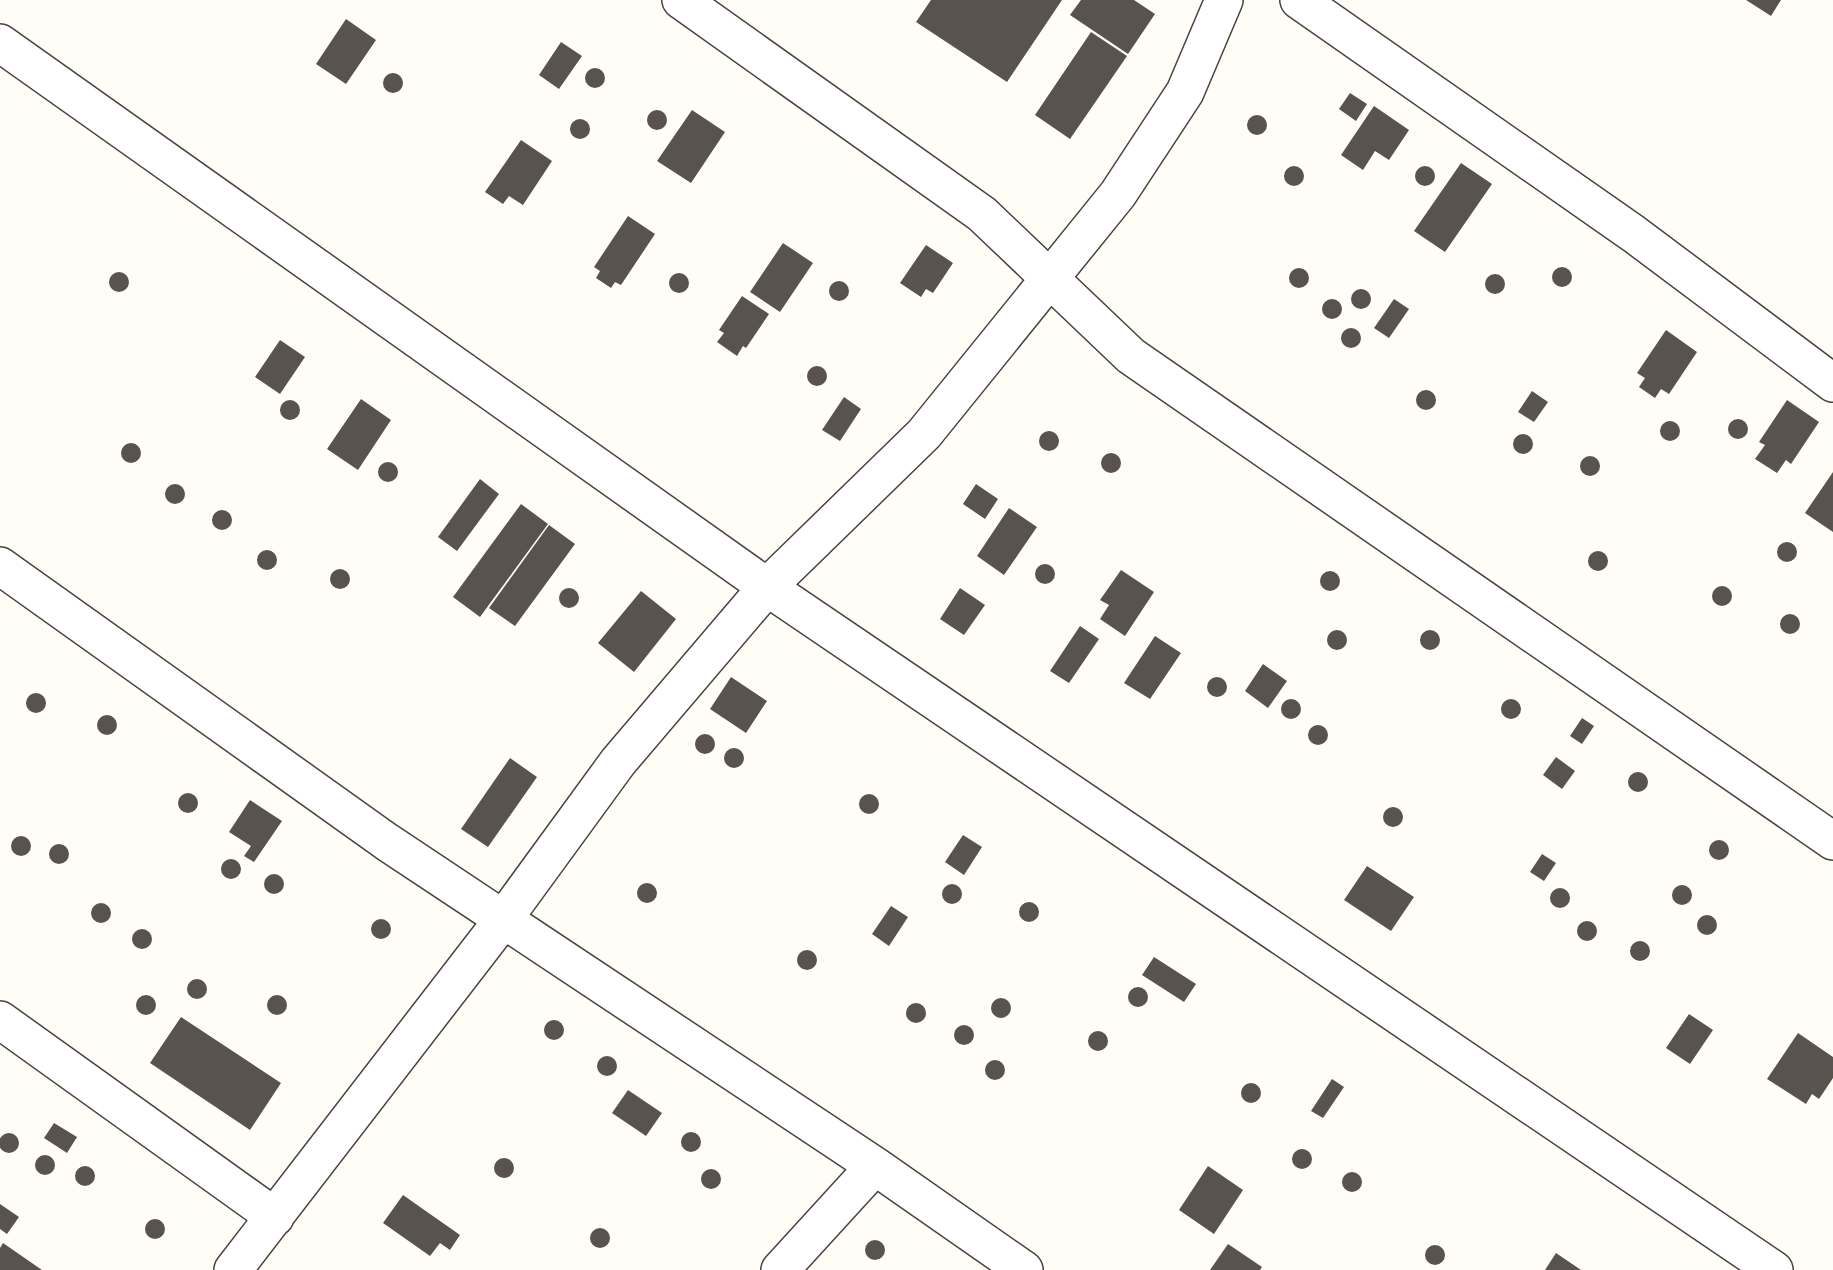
<svg xmlns="http://www.w3.org/2000/svg" width="1833" height="1270" font-family="'Playfair Display',serif">
<style>
.building{fill:#5a524d}
.lines{fill:none;stroke-linecap:round;stroke-linejoin:round}
.minor-casing{stroke:#444;stroke-width:40}
.minor{stroke:#fff;stroke-width:37}
</style>
<rect width="100%" height="100%" fill="#fffdf5"/>
<!-- building -->
<path class="building" d="M 931,0 L 1062,0 L 1007,82 L 916,22 Z
M 1081,0 L 1134,0 L 1155,14 L 1128,54 L 1070,15 Z
M 1746,0 L 1781,0 L 1771,16 Z
M 346,19 L 376,40 L 346,84 L 316,64 Z
M 1091,32 L 1127,56 L 1070,139 L 1035,115 Z
M 561,42 L 582,56 L 559,89 L 539,75 Z
M585 78a10 10 0 1 1 20 0a10 10 0 1 1-20 0Z
M383 83a10 10 0 1 1 20 0a10 10 0 1 1-20 0Z
M 1350,93 L 1367,104 L 1356,121 L 1339,109 Z
M 1374,106 L 1409,130 L 1389,160 L 1375,151 L 1363,170 L 1341,155 Z
M 692,110 L 725,132 L 691,183 L 657,161 Z
M647 120a10 10 0 1 1 20 0a10 10 0 1 1-20 0Z
M1247 125a10 10 0 1 1 20 0a10 10 0 1 1-20 0Z
M570 129a10 10 0 1 1 20 0a10 10 0 1 1-20 0Z
M 521,140 L 552,161 L 523,205 L 509,196 L 503,204 L 485,192 Z
M 1461,163 L 1492,184 L 1445,252 L 1414,231 Z
M1415 176a10 10 0 1 1 20 0a10 10 0 1 1-20 0Z
M1284 176a10 10 0 1 1 20 0a10 10 0 1 1-20 0Z
M 628,216 L 655,234 L 621,285 L 615,282 L 611,288 L 596,278 L 600,271 L 594,267 Z
M 783,243 L 813,263 L 780,312 L 750,292 Z
M 926,245 L 953,263 L 933,293 L 926,289 L 921,297 L 900,283 Z
M1552 277a10 10 0 1 1 20 0a10 10 0 1 1-20 0Z
M1289 278a10 10 0 1 1 20 0a10 10 0 1 1-20 0Z
M109 282a10 10 0 1 1 20 0a10 10 0 1 1-20 0Z
M669 283a10 10 0 1 1 20 0a10 10 0 1 1-20 0Z
M1485 284a10 10 0 1 1 20 0a10 10 0 1 1-20 0Z
M829 291a10 10 0 1 1 20 0a10 10 0 1 1-20 0Z
M1351 299a10 10 0 1 1 20 0a10 10 0 1 1-20 0Z
M 742,296 L 769,314 L 746,348 L 743,346 L 737,356 L 717,342 L 724,333 L 719,330 Z
M 1394,299 L 1409,309 L 1389,338 L 1374,328 Z
M1322 309a10 10 0 1 1 20 0a10 10 0 1 1-20 0Z
M1341 338a10 10 0 1 1 20 0a10 10 0 1 1-20 0Z
M 1666,330 L 1697,352 L 1669,394 L 1661,389 L 1655,398 L 1639,387 L 1645,378 L 1637,373 Z
M 280,340 L 305,357 L 280,394 L 255,377 Z
M807 376a10 10 0 1 1 20 0a10 10 0 1 1-20 0Z
M1416 400a10 10 0 1 1 20 0a10 10 0 1 1-20 0Z
M 1532,391 L 1548,402 L 1534,422 L 1518,412 Z
M 844,397 L 861,409 L 840,441 L 822,430 Z
M 361,399 L 391,420 L 358,470 L 327,449 Z
M 1787,400 L 1819,422 L 1791,464 L 1786,460 L 1777,473 L 1755,459 L 1765,445 L 1759,442 Z
M280 410a10 10 0 1 1 20 0a10 10 0 1 1-20 0Z
M1728 429a10 10 0 1 1 20 0a10 10 0 1 1-20 0Z
M1660 431a10 10 0 1 1 20 0a10 10 0 1 1-20 0Z
M1039 441a10 10 0 1 1 20 0a10 10 0 1 1-20 0Z
M1513 444a10 10 0 1 1 20 0a10 10 0 1 1-20 0Z
M121 453a10 10 0 1 1 20 0a10 10 0 1 1-20 0Z
M1101 463a10 10 0 1 1 20 0a10 10 0 1 1-20 0Z
M1580 466a10 10 0 1 1 20 0a10 10 0 1 1-20 0Z
M378 472a10 10 0 1 1 20 0a10 10 0 1 1-20 0Z
M 1833,472 L 1833,532 L 1805,513 Z
M 480,479 L 499,494 L 457,551 L 438,537 Z
M 976,484 L 998,499 L 985,519 L 963,504 Z
M165 494a10 10 0 1 1 20 0a10 10 0 1 1-20 0Z
M 521,504 L 548,524 L 480,617 L 453,597 Z
M 1009,508 L 1037,527 L 1004,575 L 977,556 Z
M212 520a10 10 0 1 1 20 0a10 10 0 1 1-20 0Z
M 549,525 L 575,544 L 515,626 L 489,608 Z
M1777 552a10 10 0 1 1 20 0a10 10 0 1 1-20 0Z
M257 560a10 10 0 1 1 20 0a10 10 0 1 1-20 0Z
M1588 561a10 10 0 1 1 20 0a10 10 0 1 1-20 0Z
M1035 574a10 10 0 1 1 20 0a10 10 0 1 1-20 0Z
M330 579a10 10 0 1 1 20 0a10 10 0 1 1-20 0Z
M 1121,570 L 1154,592 L 1125,636 L 1100,619 L 1109,605 L 1100,600 Z
M1320 581a10 10 0 1 1 20 0a10 10 0 1 1-20 0Z
M1712 596a10 10 0 1 1 20 0a10 10 0 1 1-20 0Z
M 960,588 L 985,605 L 964,635 L 940,619 Z
M559 598a10 10 0 1 1 20 0a10 10 0 1 1-20 0Z
M 641,591 L 676,619 L 634,672 L 598,643 Z
M1780 624a10 10 0 1 1 20 0a10 10 0 1 1-20 0Z
M 1080,626 L 1099,639 L 1069,683 L 1050,671 Z
M1327 640a10 10 0 1 1 20 0a10 10 0 1 1-20 0Z
M1420 640a10 10 0 1 1 20 0a10 10 0 1 1-20 0Z
M 1155,636 L 1181,653 L 1150,699 L 1124,683 Z
M 1263,664 L 1287,681 L 1268,708 L 1245,691 Z
M1207 687a10 10 0 1 1 20 0a10 10 0 1 1-20 0Z
M 731,677 L 767,701 L 746,733 L 710,709 Z
M26 703a10 10 0 1 1 20 0a10 10 0 1 1-20 0Z
M1501 709a10 10 0 1 1 20 0a10 10 0 1 1-20 0Z
M1281 709a10 10 0 1 1 20 0a10 10 0 1 1-20 0Z
M97 725a10 10 0 1 1 20 0a10 10 0 1 1-20 0Z
M 1582,718 L 1594,726 L 1582,744 L 1570,736 Z
M1308 735a10 10 0 1 1 20 0a10 10 0 1 1-20 0Z
M695 744a10 10 0 1 1 20 0a10 10 0 1 1-20 0Z
M724 758a10 10 0 1 1 20 0a10 10 0 1 1-20 0Z
M 1556,757 L 1575,771 L 1562,789 L 1543,775 Z
M 510,758 L 537,777 L 488,847 L 461,829 Z
M1628 782a10 10 0 1 1 20 0a10 10 0 1 1-20 0Z
M178 803a10 10 0 1 1 20 0a10 10 0 1 1-20 0Z
M859 804a10 10 0 1 1 20 0a10 10 0 1 1-20 0Z
M 250,800 L 282,821 L 254,862 L 244,856 L 251,846 L 229,832 Z
M1383 817a10 10 0 1 1 20 0a10 10 0 1 1-20 0Z
M 963,835 L 982,847 L 964,875 L 945,862 Z
M11 846a10 10 0 1 1 20 0a10 10 0 1 1-20 0Z
M1709 850a10 10 0 1 1 20 0a10 10 0 1 1-20 0Z
M49 854a10 10 0 1 1 20 0a10 10 0 1 1-20 0Z
M 1542,854 L 1556,863 L 1544,881 L 1530,872 Z
M221 869a10 10 0 1 1 20 0a10 10 0 1 1-20 0Z
M 1367,866 L 1414,897 L 1391,931 L 1344,900 Z
M264 884a10 10 0 1 1 20 0a10 10 0 1 1-20 0Z
M637 893a10 10 0 1 1 20 0a10 10 0 1 1-20 0Z
M942 894a10 10 0 1 1 20 0a10 10 0 1 1-20 0Z
M1672 895a10 10 0 1 1 20 0a10 10 0 1 1-20 0Z
M1550 898a10 10 0 1 1 20 0a10 10 0 1 1-20 0Z
M1019 912a10 10 0 1 1 20 0a10 10 0 1 1-20 0Z
M91 913a10 10 0 1 1 20 0a10 10 0 1 1-20 0Z
M 891,906 L 908,917 L 889,946 L 872,934 Z
M1697 925a10 10 0 1 1 20 0a10 10 0 1 1-20 0Z
M371 929a10 10 0 1 1 20 0a10 10 0 1 1-20 0Z
M1577 931a10 10 0 1 1 20 0a10 10 0 1 1-20 0Z
M132 939a10 10 0 1 1 20 0a10 10 0 1 1-20 0Z
M1630 951a10 10 0 1 1 20 0a10 10 0 1 1-20 0Z
M797 960a10 10 0 1 1 20 0a10 10 0 1 1-20 0Z
M 1154,957 L 1196,984 L 1184,1002 L 1142,975 Z
M187 989a10 10 0 1 1 20 0a10 10 0 1 1-20 0Z
M1128 997a10 10 0 1 1 20 0a10 10 0 1 1-20 0Z
M267 1005a10 10 0 1 1 20 0a10 10 0 1 1-20 0Z
M136 1005a10 10 0 1 1 20 0a10 10 0 1 1-20 0Z
M991 1008a10 10 0 1 1 20 0a10 10 0 1 1-20 0Z
M906 1013a10 10 0 1 1 20 0a10 10 0 1 1-20 0Z
M 1689,1014 L 1713,1030 L 1690,1064 L 1666,1048 Z
M 181,1017 L 281,1083 L 250,1130 L 150,1063 Z
M544 1030a10 10 0 1 1 20 0a10 10 0 1 1-20 0Z
M954 1035a10 10 0 1 1 20 0a10 10 0 1 1-20 0Z
M1088 1041a10 10 0 1 1 20 0a10 10 0 1 1-20 0Z
M 1798,1033 L 1833,1057 L 1833,1078 L 1819,1099 L 1812,1094 L 1806,1104 L 1767,1079 Z
M597 1066a10 10 0 1 1 20 0a10 10 0 1 1-20 0Z
M985 1070a10 10 0 1 1 20 0a10 10 0 1 1-20 0Z
M 1332,1079 L 1344,1087 L 1323,1118 L 1311,1111 Z
M1241 1093a10 10 0 1 1 20 0a10 10 0 1 1-20 0Z
M 628,1090 L 662,1113 L 646,1136 L 612,1113 Z
M 54,1123 L 77,1137 L 67,1153 L 44,1138 Z
M681 1142a10 10 0 1 1 20 0a10 10 0 1 1-20 0Z
M-1 1143a10 10 0 1 1 20 0a10 10 0 1 1-20 0Z
M1292 1159a10 10 0 1 1 20 0a10 10 0 1 1-20 0Z
M35 1165a10 10 0 1 1 20 0a10 10 0 1 1-20 0Z
M494 1168a10 10 0 1 1 20 0a10 10 0 1 1-20 0Z
M 1208,1166 L 1243,1190 L 1214,1234 L 1179,1210 Z
M75 1176a10 10 0 1 1 20 0a10 10 0 1 1-20 0Z
M701 1179a10 10 0 1 1 20 0a10 10 0 1 1-20 0Z
M1342 1182a10 10 0 1 1 20 0a10 10 0 1 1-20 0Z
M 403,1195 L 460,1235 L 450,1250 L 440,1243 L 430,1256 L 383,1223 Z
M 0,1204 L 19,1217 L 7,1234 L 0,1229 Z
M145 1229a10 10 0 1 1 20 0a10 10 0 1 1-20 0Z
M590 1238a10 10 0 1 1 20 0a10 10 0 1 1-20 0Z
M865 1250a10 10 0 1 1 20 0a10 10 0 1 1-20 0Z
M 3,1243 L 42,1270 L 0,1270 L 0,1248 Z
M 1228,1244 L 1262,1267 L 1260,1270 L 1210,1270 Z
M1425 1255a10 10 0 1 1 20 0a10 10 0 1 1-20 0Z
M 1556,1253 L 1581,1270 L 1545,1270 Z"/>
<g class="lines">
<!-- minor casing -->
<g class="minor-casing">
<path id="minor" d="M 681,0 L 982,214 L 1131,356 L 1833,841
M 1299,0 L 1634,234 L 1833,383
M 0,43 L 767,587 L 1774,1270
M 0,566 L 387,842 L 875,1166 L 1024,1270
M 0,1020 L 275,1217
M 233,1270 L 502,921 L 618,762 L 767,587 L 924,434 L 1118,194 L 1185,92 L 1224,0
M 780,1270 L 875,1166"/>
</g>
<!-- minor -->
<use href="#minor" class="minor"/>
</g>
</svg>
